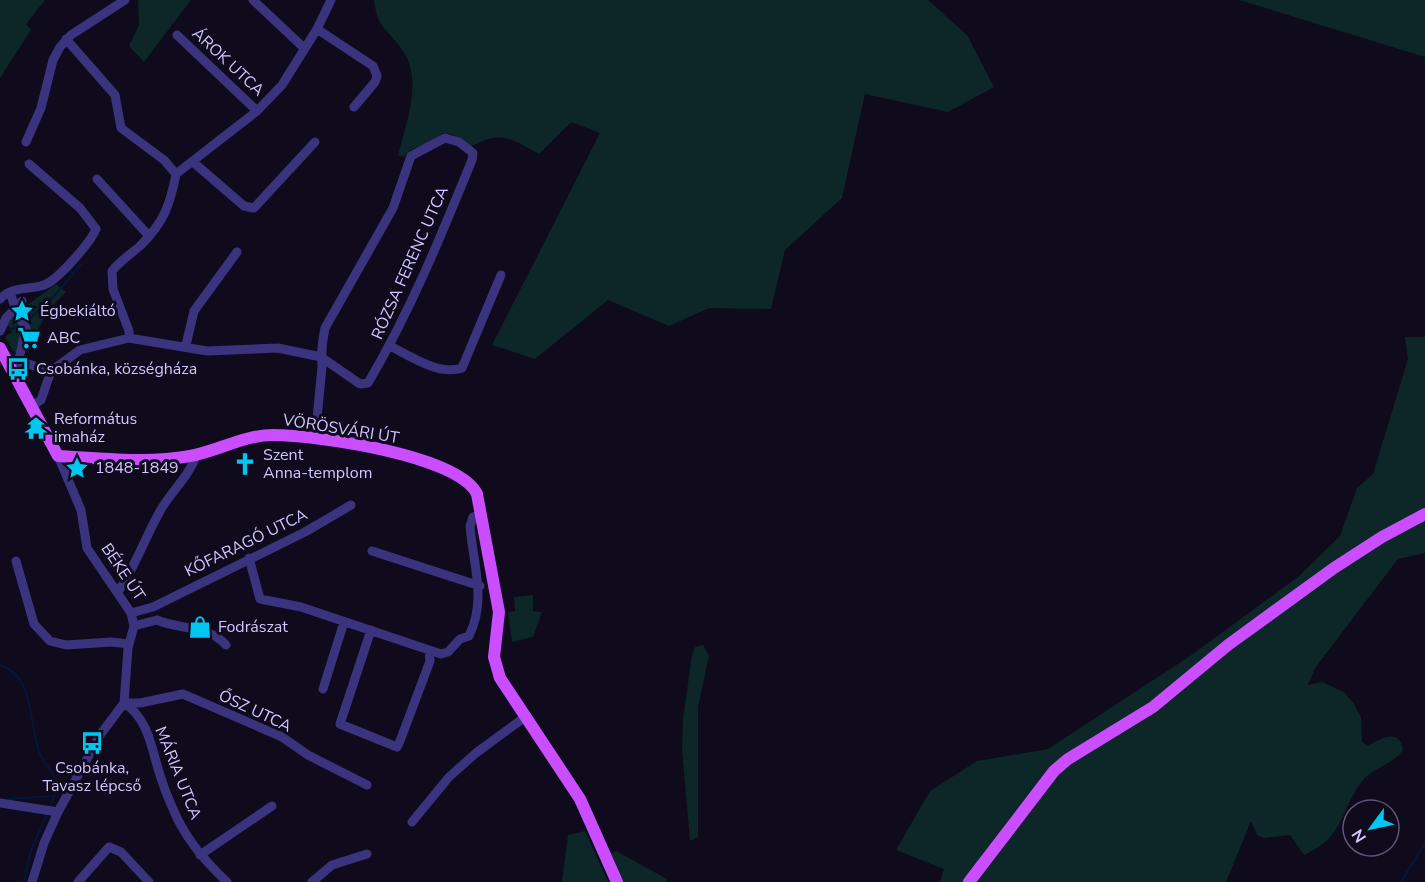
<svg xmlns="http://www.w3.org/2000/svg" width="1425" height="882" font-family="'Nunito Sans',sans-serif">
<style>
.green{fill:#0d2627}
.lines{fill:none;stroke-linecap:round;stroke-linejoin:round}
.stream{stroke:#06153a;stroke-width:2}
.minor{stroke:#3c337e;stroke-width:9}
.major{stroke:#ca4dff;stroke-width:12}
.labels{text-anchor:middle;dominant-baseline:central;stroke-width:6;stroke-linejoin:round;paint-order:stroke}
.street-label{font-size:16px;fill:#d1c6ff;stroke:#0f0b1d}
.poi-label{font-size:16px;fill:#d1c6ff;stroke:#0f0b1d;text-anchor:start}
</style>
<rect width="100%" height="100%" fill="#0f0b1d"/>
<!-- green -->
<path class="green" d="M 0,0 L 45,0 L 26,24 L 31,30 L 0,78 Z
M 138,0 L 191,0 L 144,62 L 129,46 L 139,25 Z
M 374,0 L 928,0 L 967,35 L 994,87 L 948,112 L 865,94 L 842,198 L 785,250 L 771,309 L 709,308 L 669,326 L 608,300 L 535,359 L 492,345 L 600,133 L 571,122 L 539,154 C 511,139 502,130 472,146 L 452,134 L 443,133 L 427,144 L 410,150 L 404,157 L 398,155 C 406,124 423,80 403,51 C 388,28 378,31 374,0 Z
M 1239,0 L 1425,0 L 1425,57 Z
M 56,284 L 66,292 L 48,310 L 37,332 L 27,331 L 19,316 L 22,309 Z
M 17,317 L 25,326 L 19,353 L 13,351 L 5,337 L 12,332 L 9,326 L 5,325 L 11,318 Z
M 1405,337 L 1425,337 L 1425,553 L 1398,559 L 1315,668 L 1308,685 L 1322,682 L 1344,692 L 1354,704 L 1361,718 L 1362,741 L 1367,746 C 1381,739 1399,727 1403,750 C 1393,765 1370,768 1360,784 C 1339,815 1343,838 1304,855 L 1290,835 L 1264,838 L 1257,835 L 1251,821 L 1226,882 L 940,882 L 944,869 L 896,850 L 930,791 L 977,761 L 1048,749 L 1190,656 L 1298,577 L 1340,536 L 1357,488 L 1373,474 L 1408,359 Z
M 533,595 L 533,611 L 542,612 L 533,637 L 512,642 L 508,612 L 515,611 L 514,597 Z
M 703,645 L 709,656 L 698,707 L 698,837 L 690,841 L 682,749 L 683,719 L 692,655 L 695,647 Z
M 585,831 L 608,882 L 562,882 L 568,835 Z
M 616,851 L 667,879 L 666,882 L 620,882 L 609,855 Z"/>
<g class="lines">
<!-- stream -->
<path class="stream" d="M 25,323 L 55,295 L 81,264
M 11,329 L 21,326
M 0,665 C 36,677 28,724 40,754 C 44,764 54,772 57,782 C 59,791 52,801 49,809
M 9,799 L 54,796
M 24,882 L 30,853 L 47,814
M 1401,882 L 1425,843"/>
<!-- minor -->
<path class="minor" d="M 253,0 L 304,48
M 317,29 L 373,66 L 377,76 L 375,82 L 354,107
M 177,35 L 257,111
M 66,39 L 115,95 L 121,128 L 164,160 L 176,174
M 26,142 L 41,108 L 53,60 L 60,47 L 71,35 L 125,0
M 193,162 L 244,206 L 254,208 L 315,142
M 97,179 L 149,236
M 10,292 L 17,314 L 26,328 L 18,363
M 0,299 C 11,286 30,290 44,285 C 58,280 90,243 96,229 L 80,208 L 29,164
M 0,331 L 6,318 L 22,301
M 129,338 L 129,331 L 113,289 L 112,271 C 120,261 131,254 141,245 C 164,222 170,205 176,174 L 257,111 L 282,85 L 317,29 L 331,0
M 186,345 L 194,311 L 237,252
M 390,346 C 410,356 439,376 462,368 L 501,275
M 12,364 L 22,362 L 51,371
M 33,405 L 41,400 L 51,371 L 80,350 L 129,338 L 207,351 L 278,348 L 321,357 L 360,384 L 368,383 C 410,312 441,236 472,160 L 473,153 L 459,142 L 445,138 L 411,156 L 393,208 L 325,328 C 322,342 321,353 322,367 L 315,439
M 372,551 L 480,586
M 249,558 L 260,599 L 301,607 L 441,654 L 448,652 L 460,639 L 469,636 C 487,600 473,564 470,526 L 473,517 L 482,514
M 16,561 L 34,624 L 50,641 L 66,645 L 111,642 L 129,644
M 118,592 C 135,567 144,540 159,513 C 170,492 189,477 197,454
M 131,613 L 153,607 L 305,532 L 351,505
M 157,620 C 180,630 208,625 226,645
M 134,626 L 157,620
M 371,630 L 340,724 L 397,747 L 400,741 L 430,661 L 429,650
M 323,689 L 344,622
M 124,703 L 140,703 L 183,694 L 282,737 L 308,755 L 367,785
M 124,703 C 151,720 152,755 162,781 C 166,794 172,807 178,820 C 191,845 207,863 227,882
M 0,803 L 58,812
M 412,822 L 449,777 L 476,753 L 525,717
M 200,855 L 272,806
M 32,882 L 44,843 L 58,812 L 100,735 L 124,703 L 128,648 L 134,626 L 131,613 L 87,548 L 81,510 L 58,456
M 78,882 L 109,847 L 121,852 L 149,882
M 312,882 L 332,865 L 367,854"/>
<!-- major -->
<path class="major" d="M 0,348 L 58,456 C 102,458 146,464 190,456 C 218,451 244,435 273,435 C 315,435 458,455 477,494 L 499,612 L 494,657 L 500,678 L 580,799 L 617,882
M 969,882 L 1054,771 L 1068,759 L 1153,707 L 1228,645 L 1334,568 L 1382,537 L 1425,514"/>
</g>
<!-- icons -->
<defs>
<g id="sight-bare" transform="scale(1.8)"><path d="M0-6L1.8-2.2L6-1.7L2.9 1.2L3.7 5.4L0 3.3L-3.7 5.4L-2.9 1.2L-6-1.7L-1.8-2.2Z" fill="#00c7f1" stroke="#0f0b1d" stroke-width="2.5" paint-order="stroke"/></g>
<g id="supermarket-bare" transform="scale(1.8)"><path d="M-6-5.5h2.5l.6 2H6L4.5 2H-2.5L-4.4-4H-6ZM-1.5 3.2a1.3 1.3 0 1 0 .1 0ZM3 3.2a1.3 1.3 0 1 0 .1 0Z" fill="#00c7f1" stroke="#0f0b1d" stroke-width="2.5" paint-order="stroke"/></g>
<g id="bus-bare" transform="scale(1.8)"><path d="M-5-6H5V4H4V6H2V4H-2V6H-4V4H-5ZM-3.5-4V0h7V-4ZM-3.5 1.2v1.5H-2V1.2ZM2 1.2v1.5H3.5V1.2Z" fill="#00c7f1" stroke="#0f0b1d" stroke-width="2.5" paint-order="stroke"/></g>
<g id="temple-bare" transform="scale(1.8)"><path d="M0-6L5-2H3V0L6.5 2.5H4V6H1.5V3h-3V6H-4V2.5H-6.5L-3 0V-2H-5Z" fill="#00c7f1" stroke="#0f0b1d" stroke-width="2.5" paint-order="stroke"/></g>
<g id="church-bare" transform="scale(1.8)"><path d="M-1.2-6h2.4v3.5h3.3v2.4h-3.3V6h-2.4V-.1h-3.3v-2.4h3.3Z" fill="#00c7f1" stroke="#0f0b1d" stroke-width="2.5" paint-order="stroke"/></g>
<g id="shop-bare" transform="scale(1.8)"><path d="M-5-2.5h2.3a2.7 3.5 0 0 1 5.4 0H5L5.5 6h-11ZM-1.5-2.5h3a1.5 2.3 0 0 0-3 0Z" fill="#00c7f1" stroke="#0f0b1d" stroke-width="2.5" paint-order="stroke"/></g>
</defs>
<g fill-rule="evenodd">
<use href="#sight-bare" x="22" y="311"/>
<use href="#supermarket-bare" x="29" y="338"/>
<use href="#bus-bare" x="18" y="369"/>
<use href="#temple-bare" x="36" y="428"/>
<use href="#church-bare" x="245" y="464"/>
<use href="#sight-bare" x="77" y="468"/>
<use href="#shop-bare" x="200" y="627"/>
<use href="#bus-bare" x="92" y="743"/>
</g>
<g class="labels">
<!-- street labels -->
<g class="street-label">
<text transform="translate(228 62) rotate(43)">ÁROK UTCA</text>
<text transform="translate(410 263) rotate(-66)">RÓZSA FERENC UTCA</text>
<text transform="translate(341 429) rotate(9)">VÖRÖSVÁRI ÚT</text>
<text transform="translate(246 543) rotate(-26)">KŐFARAGÓ UTCA</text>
<text transform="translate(123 572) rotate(56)">BÉKE ÚT</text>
<text transform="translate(255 711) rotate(25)">ŐSZ UTCA</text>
<text transform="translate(178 773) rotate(68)">MÁRIA UTCA</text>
</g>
<!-- poi labels -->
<g class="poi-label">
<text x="40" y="311">Égbekiáltó</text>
<text x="47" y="338">ABC</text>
<text x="36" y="369">Csobánka, községháza</text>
<text x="54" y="419">Református<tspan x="54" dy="18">imaház</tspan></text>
<text x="263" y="455">Szent<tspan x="263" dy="18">Anna-templom</tspan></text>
<text x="95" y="468">1848-1849</text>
<text x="218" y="627">Fodrászat</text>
<text x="92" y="768" text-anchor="middle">Csobánka,<tspan x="92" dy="18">Tavasz lépcső</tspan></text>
</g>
</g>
<!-- north arrow -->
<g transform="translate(1371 828) rotate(237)"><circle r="28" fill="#0f0b1d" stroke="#5d5677" stroke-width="1.5"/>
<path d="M0-4.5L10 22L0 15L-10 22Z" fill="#00c7f1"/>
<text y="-9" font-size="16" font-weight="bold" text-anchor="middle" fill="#d1c6ff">N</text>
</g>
</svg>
